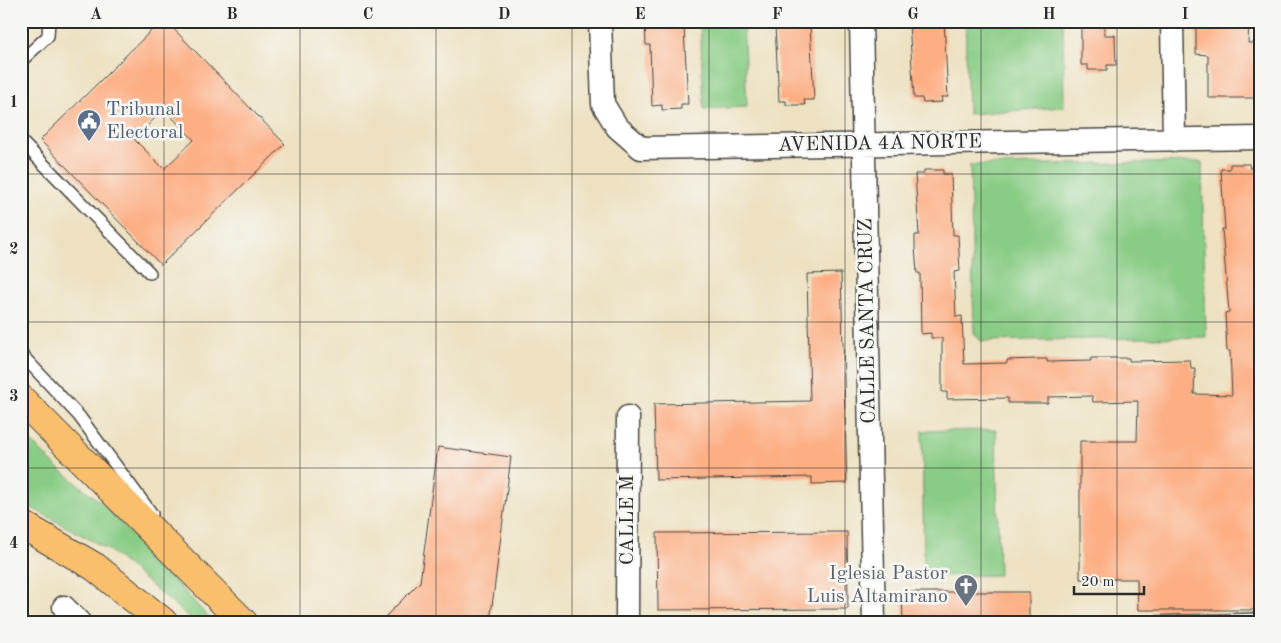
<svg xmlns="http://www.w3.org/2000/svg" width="1281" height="643" font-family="'Old Standard TT',serif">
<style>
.green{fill:#89cc85;stroke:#5a7c58}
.building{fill:#fdae83;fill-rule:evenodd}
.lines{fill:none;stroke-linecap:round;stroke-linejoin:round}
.service-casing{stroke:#484642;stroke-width:14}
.minor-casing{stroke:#484642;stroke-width:25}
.trunk-casing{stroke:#484642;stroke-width:30}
.service{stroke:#fff;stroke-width:11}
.minor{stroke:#fff;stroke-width:22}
.trunk{stroke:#f9bf6d;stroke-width:28}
.grid{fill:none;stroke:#2b2b2b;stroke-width:1;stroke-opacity:0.55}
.labels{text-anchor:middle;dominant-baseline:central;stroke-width:5;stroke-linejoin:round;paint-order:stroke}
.service-label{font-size:20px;fill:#4e5e75;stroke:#f6f6f2;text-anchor:start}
.street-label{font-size:20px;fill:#2b2b2b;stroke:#f6f6f2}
.worship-label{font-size:20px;fill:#5b616d;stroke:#f6f6f2;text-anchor:end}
.neatline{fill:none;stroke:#2b2b2b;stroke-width:2}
.grid-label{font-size:16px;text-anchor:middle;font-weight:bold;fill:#2b2b2b}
</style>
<rect width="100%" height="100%" fill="#f6f6f2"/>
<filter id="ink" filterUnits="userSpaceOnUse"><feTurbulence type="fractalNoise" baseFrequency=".02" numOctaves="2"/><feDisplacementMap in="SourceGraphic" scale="10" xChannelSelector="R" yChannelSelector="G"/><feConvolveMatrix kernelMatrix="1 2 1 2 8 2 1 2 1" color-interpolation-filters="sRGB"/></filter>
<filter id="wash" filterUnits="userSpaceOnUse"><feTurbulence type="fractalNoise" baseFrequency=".0096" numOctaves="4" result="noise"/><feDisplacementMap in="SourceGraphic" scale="20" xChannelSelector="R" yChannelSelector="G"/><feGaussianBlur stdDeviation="1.12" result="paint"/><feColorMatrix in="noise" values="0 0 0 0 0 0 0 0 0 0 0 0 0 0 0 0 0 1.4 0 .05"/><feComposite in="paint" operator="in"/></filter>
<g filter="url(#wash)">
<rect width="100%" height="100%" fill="#ede1c1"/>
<!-- green -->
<path class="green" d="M 743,21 L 747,107 L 704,109 L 700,22 Z
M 965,21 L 1063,21 L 1064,107 L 968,114 Z
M 1202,162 L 1206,337 L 981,341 L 974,333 L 970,165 Z
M 996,430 L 999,575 L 924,576 L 922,431 Z
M 21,432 L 58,468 L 104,505 L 213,622 L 195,622 L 109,550 L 21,502 Z"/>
<g id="blocks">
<!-- building -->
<path class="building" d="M 161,21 L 166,21 L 285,144 L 161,265 L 40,140 ZM 164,109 L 194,140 L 164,169 L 134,139 Z
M 645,21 L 676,21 L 677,29 L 684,28 L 688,104 L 681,104 L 681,109 L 662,110 L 662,105 L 652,106 L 650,45 L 646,45 Z
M 782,21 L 810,24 L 814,100 L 804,100 L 805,105 L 786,105 L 786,101 L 779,101 L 775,25 L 782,25 Z
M 918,21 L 944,21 L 948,97 L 941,97 L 942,102 L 923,103 L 922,98 L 914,98 L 909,22 Z
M 1081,21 L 1104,21 L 1104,35 L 1115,35 L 1116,65 L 1107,65 L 1107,70 L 1088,70 L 1088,65 L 1081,65 Z
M 1196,21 L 1249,21 L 1248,43 L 1260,43 L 1260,98 L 1208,98 L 1208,55 L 1196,54 Z
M 1230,164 L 1249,164 L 1250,168 L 1257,168 L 1260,235 L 1260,610 L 1138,610 L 1137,579 L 1080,579 L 1080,441 L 1137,441 L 1138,401 L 1093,402 L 1092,396 L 1048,397 L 1048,403 L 1008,403 L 1008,398 L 947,399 L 947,392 L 942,392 L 942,338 L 931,338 L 931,333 L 921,334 L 920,273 L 917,273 L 915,246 L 915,235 L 919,235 L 915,174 L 924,174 L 924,170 L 943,170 L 943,174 L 951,174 L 953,235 L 958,235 L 960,271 L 954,272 L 956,317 L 962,316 L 964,364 L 1007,363 L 1007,360 L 1037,359 L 1047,359 L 1047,362 L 1091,361 L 1091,358 L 1129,358 L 1129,361 L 1190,360 L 1191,368 L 1195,368 L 1194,394 L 1232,395 L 1230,351 L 1227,351 L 1225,313 L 1229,312 L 1222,229 L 1225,229 L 1221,169 L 1230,169 Z
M 841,273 L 847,483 L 812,484 L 812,477 L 656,480 L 654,404 L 810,401 L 807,274 Z
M 438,447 L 511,457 L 490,622 L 380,622 L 420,582 Z
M 847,532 L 848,609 L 658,610 L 657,533 Z
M 902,592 L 1029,592 L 1029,622 L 903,622 Z"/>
</g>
</g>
<g filter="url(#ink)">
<use href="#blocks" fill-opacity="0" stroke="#484642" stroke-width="1"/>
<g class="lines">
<!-- service casing -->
<g class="service-casing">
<path id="service" d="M 21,61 L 48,36 L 49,21
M 21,141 L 150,273
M 21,354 L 79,416 L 152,514
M 1153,622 L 1260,619"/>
</g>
<!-- minor casing -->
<g class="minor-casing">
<path id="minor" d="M 600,21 L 603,104 L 617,127 L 641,148 L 1260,138
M 861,21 L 874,622
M 1172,21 L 1174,140
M 64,607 L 79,622
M 627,622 L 628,417"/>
</g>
<!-- trunk casing -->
<g class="trunk-casing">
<path id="trunk" d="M 21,399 L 243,622
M 21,524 L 95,567 L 163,622"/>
</g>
<!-- service -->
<use href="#service" class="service"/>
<!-- minor -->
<use href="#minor" class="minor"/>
<!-- trunk -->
<use href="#trunk" class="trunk"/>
</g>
</g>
<!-- grid -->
<path class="grid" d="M 164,21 L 164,622M 300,21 L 300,622M 436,21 L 436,622M 572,21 L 572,622M 709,21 L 709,622M 845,21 L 845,622M 981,21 L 981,622M 1117,21 L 1117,622M 21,174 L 1260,174M 21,322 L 1260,322M 21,468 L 1260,468"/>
<!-- icons -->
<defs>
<g id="civic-pin" transform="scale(1.25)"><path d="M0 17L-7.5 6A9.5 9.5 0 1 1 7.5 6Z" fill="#5c6f8a" stroke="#f6f6f2"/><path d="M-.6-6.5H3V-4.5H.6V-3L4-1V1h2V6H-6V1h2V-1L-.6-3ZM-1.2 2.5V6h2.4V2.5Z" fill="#fff"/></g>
<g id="church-pin" transform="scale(1.25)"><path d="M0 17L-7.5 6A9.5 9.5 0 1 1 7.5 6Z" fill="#6b7280" stroke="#f6f6f2"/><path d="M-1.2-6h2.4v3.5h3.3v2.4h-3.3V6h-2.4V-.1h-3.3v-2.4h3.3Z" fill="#fff"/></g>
</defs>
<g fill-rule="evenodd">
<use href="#civic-pin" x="89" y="121"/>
<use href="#church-pin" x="966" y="586"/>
</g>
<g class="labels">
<!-- service labels -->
<g class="service-label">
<text x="106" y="110">Tribunal<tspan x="106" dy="23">Electoral</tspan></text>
</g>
<!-- street labels -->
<g class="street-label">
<text transform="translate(880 144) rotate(-1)">AVENIDA 4A NORTE</text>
<text transform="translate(868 321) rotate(-91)">CALLE SANTA CRUZ</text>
<text transform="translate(628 520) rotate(-90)">CALLE M</text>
</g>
<!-- worship labels -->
<g class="worship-label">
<text x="948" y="574">Iglesia Pastor<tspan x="948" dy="23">Luis Altamirano</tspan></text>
</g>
</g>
<!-- margin -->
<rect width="1281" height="643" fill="none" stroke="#f6f6f2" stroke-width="55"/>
<!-- scale -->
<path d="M1074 586v8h70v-8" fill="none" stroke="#2b2b2b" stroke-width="2.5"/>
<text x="1081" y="586" font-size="15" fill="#2b2b2b" stroke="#f6f6f2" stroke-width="4" paint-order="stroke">20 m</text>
<rect x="28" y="28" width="1226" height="588" class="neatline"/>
<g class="grid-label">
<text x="96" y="19">A</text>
<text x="232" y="19">B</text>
<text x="368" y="19">C</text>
<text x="504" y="19">D</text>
<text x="640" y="19">E</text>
<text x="777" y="19">F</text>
<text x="913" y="19">G</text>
<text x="1049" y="19">H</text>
<text x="1185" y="19">I</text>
<text x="14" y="107">1</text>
<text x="14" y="254">2</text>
<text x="14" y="401">3</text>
<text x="14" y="548">4</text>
</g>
</svg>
